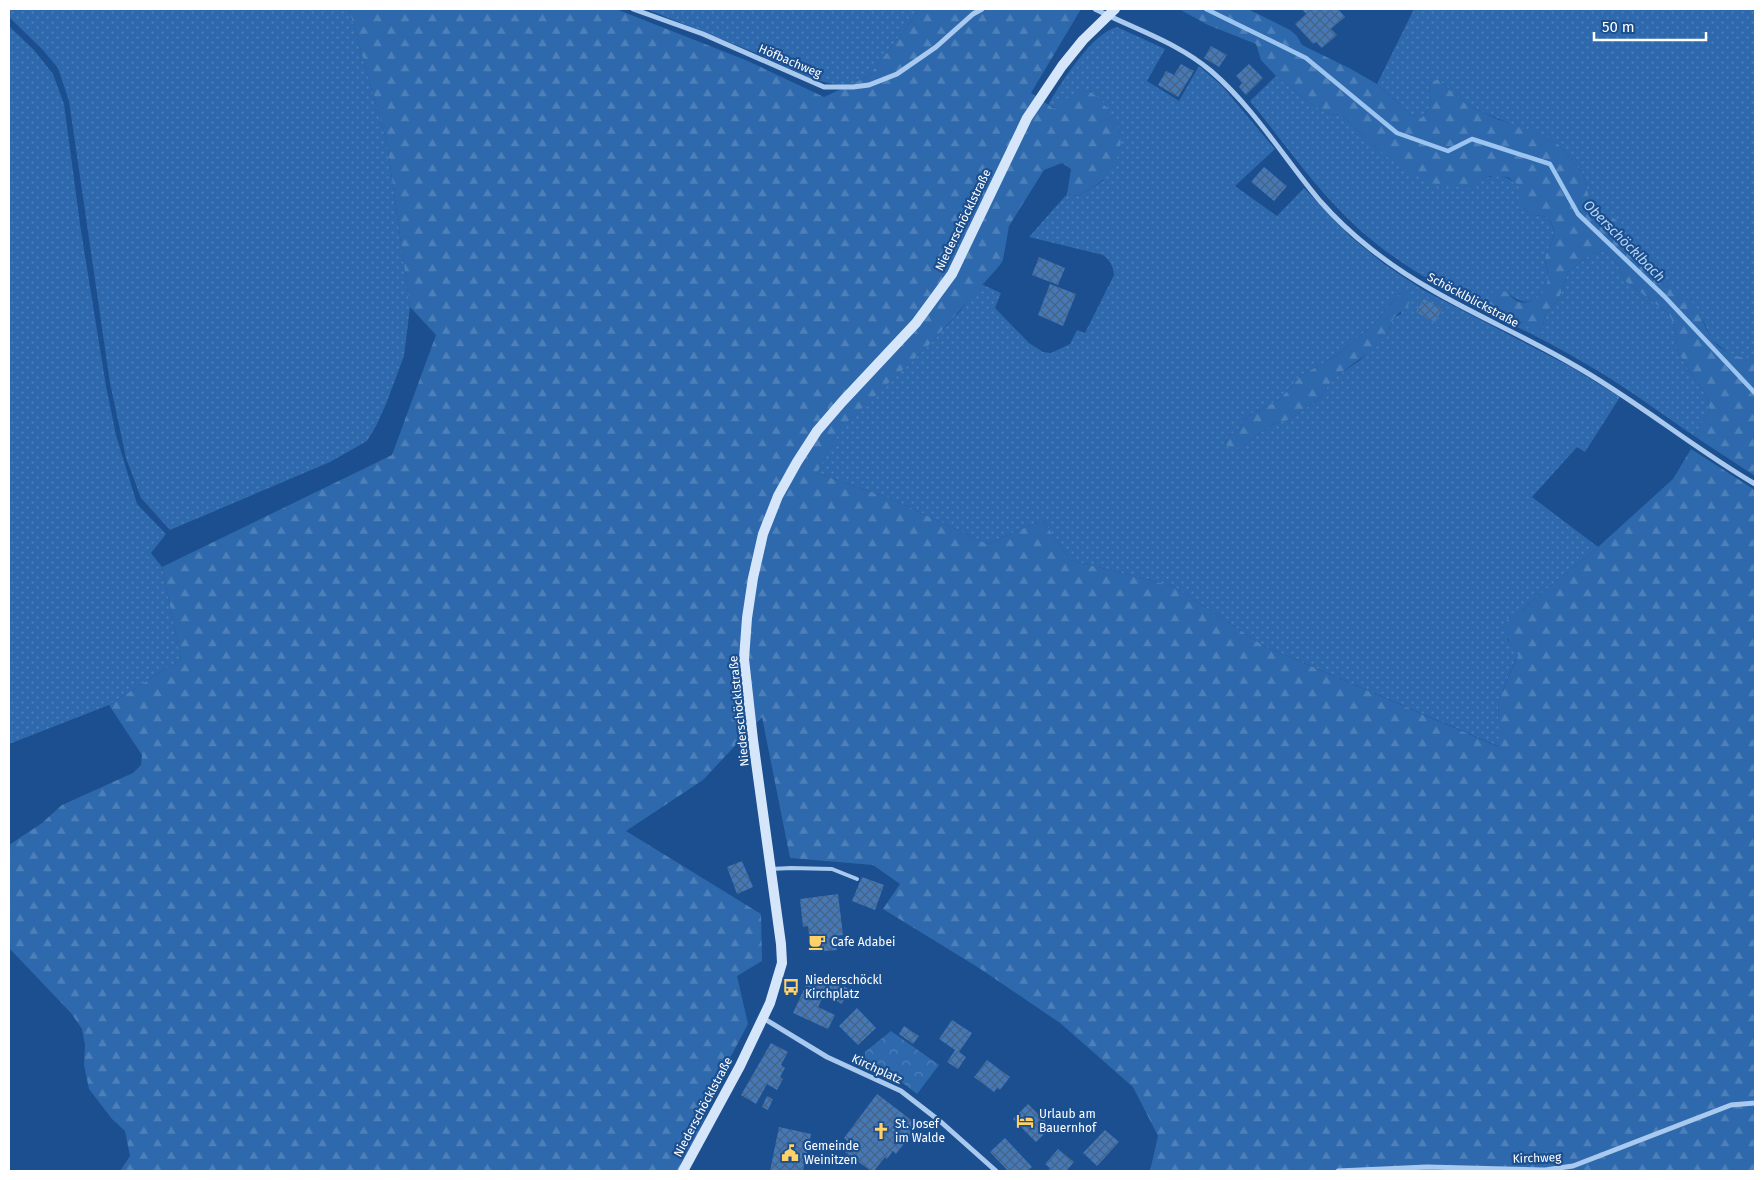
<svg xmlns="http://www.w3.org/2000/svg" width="1764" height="1180" font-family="'Fira Sans',sans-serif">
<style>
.grass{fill:url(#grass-dots);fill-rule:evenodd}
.forest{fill:url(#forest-firs)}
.park{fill:url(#park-crowns)}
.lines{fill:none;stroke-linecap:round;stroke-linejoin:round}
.stream{stroke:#9cc4f0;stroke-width:4.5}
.building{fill:url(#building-cross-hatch)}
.lane{stroke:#a9c9ee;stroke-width:4}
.street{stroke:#a9c9ee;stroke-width:5}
.secondary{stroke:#d6e6fa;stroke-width:10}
.labels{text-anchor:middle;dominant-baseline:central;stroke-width:4.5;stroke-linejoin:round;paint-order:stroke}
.street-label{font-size:12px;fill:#fff;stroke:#1b4f8f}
.poi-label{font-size:12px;fill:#fff;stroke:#1b4f8f;text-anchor:start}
.water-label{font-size:14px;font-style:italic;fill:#b5d3f5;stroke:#1b4f8f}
</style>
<defs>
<pattern id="grass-dots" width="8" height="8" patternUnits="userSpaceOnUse" patternTransform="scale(1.25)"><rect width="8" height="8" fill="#2e69ad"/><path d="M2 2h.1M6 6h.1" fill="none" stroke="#4d80b9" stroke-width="1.8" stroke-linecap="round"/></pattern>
<pattern id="forest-firs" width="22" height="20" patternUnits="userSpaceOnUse" patternTransform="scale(1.25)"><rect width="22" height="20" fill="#2e69ad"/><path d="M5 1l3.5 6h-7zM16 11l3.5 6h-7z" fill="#4d80b9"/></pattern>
<pattern id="park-crowns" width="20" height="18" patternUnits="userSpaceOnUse" patternTransform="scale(1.25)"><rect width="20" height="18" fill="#2e69ad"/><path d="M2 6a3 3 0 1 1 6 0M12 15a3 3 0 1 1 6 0" fill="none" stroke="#4d80b9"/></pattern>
<pattern id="building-cross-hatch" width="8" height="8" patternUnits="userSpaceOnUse" patternTransform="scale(1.25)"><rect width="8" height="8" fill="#4478b7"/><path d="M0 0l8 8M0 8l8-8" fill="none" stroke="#486282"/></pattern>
</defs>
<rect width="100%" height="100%" fill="#1b4f8f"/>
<!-- grass -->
<path class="grass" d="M 9,9 L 349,9 L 387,143 L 410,307 L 404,356 L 386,404 L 376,426 L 367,441 L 330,462 L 170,530 L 141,498 L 126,458 L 110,383 L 69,101 L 58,68 L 42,49 L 9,17 Z
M 646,9 L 920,9 L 869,76 L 848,86 L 828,83 L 813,79 L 756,53 Z
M 1414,9 L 1755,9 L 1755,358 L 1744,359 L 1729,354 L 1711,339 L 1703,320 L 1664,284 L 1659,275 L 1657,262 C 1648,256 1635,256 1629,246 C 1627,242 1628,235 1625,231 C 1619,221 1606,213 1595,211 L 1589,197 L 1583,174 L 1559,145 L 1480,111 L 1463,102 L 1438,79 L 1429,83 C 1430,98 1434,107 1421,118 L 1411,115 L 1377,84 Z
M 9,26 L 34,50 L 53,74 L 64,104 L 81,231 L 106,386 L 116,435 L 137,504 L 166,534 L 151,553 L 162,567 L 181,659 L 109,705 L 9,744 Z
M 1117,27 L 1165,49 L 1147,81 L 1179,101 L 1199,66 L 1222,86 L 1275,149 L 1235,186 L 1277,216 L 1304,188 L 1351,237 L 1384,264 L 1423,290 L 1571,367 L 1620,397 L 1585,452 L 1577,447 L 1532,497 L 1598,547 L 1530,603 L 1521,612 L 1507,639 L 1518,654 L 1498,702 L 1500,747 L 1264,646 L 1173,586 L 1070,560 L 1043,520 L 987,544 L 894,500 L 817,473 L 842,426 L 930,344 L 961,310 L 981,284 L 1001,293 L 995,308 L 1029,343 L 1043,352 L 1051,353 L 1070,344 L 1077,330 L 1085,333 L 1114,275 C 1113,266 1110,260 1103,255 L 1029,237 L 1067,194 L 1078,196 L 1103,181 L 1120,132 L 1105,105 L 1091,91 L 1076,93 L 1055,108 L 1048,105 C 1060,84 1093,32 1117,27 ZM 1403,291 L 1401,314 L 1394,317 L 1387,334 L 1359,361 L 1338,375 L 1327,387 L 1320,398 L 1288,420 L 1274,424 L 1259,433 L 1245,445 L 1225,443 L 1229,436 L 1241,428 L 1243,420 L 1251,414 L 1279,400 L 1302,375 L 1336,356 L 1375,323 L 1395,298 Z
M 1276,76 L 1307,101 L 1329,114 L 1342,115 L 1378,150 L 1467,188 C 1489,176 1498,169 1519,186 L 1519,202 L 1529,214 L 1547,217 C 1562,238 1548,240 1545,260 C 1545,265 1548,270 1548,275 C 1549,301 1526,311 1507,292 L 1504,319 L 1513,318 L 1520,323 L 1543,326 L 1545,314 L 1559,299 L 1568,272 L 1591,254 L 1603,251 L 1610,255 L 1619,267 L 1625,281 L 1668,313 L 1674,323 L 1678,352 L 1696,382 L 1706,395 L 1710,410 L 1694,436 C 1655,409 1616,380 1574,357 C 1507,319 1435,291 1374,242 C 1325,203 1289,149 1250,101 Z"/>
<!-- forest -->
<path class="forest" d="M 349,9 L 616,9 L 748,61 L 824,97 L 869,76 L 920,9 L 1081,9 L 1031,93 L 1053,108 L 1055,108 C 1063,102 1074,91 1084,90 C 1092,90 1098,98 1103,103 C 1109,110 1118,123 1120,133 C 1123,148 1115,168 1104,179 C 1099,184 1084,192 1078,196 L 1067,194 L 1071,169 L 1062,163 L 1044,170 L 1009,226 L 1003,260 L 1000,265 L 930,344 L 843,426 L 817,473 L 894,500 L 987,544 L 1043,520 L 1070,560 L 1173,586 L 1264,646 L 1499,747 L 1498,702 L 1518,655 C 1508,640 1498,630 1512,613 L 1521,612 L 1530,603 L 1598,547 L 1673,479 L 1691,449 L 1755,490 L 1755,1171 L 1150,1171 L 1158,1136 L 1133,1087 L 1060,1023 L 979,968 L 883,909 L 900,884 L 873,865 L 790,858 L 762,717 L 703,780 L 626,831 L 761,914 L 762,961 L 737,976 L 748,1024 L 731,1056 L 682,1171 L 120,1171 L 130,1156 L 125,1131 L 112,1119 L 89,1089 L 84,1065 L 85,1045 L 82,1029 L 71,1013 L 9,948 L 9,845 L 42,823 L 62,805 L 133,773 L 141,765 L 142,755 L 109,705 L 181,659 L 162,567 L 392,455 L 436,335 L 410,307 L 387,143 Z
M 1179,9 L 1248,9 L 1290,30 L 1297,36 L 1302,45 L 1351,69 L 1377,84 L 1411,115 L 1421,118 C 1434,108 1430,98 1429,83 L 1438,79 L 1463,102 L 1480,111 L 1499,120 L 1545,135 L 1559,145 L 1583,174 L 1589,197 L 1595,211 C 1607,214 1619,219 1625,230 C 1628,235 1627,242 1629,246 C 1635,256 1648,256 1657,262 C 1662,292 1672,285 1691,301 C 1702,310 1703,327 1711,338 C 1721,353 1739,359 1755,358 L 1755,476 L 1694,436 L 1710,410 L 1706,395 L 1696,382 L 1678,352 L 1674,324 L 1668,313 L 1625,281 L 1619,267 L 1610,255 L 1603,251 L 1591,254 L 1568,272 L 1559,299 L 1545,314 L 1543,326 L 1537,330 C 1527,328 1519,320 1512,318 C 1509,318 1506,319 1504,319 C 1489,315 1489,306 1490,294 L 1498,289 C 1501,290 1505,291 1508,293 C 1511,296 1513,299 1517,301 C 1534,308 1549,291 1548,274 C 1548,269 1545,264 1545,259 C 1549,240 1562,237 1547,217 L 1529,214 L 1519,202 L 1519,186 L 1508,177 L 1490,176 L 1467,188 L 1435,184 L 1407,172 L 1378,150 L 1342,115 L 1329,114 L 1307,101 L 1276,76 L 1261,60 L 1256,44 L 1208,25 Z
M 1403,291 L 1408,291 L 1412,295 L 1408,306 L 1394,317 L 1387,334 L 1380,344 L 1338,375 L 1327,387 L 1320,398 L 1288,420 L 1274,424 L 1259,433 L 1245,445 L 1237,448 L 1229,447 L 1225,444 L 1229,436 L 1241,428 L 1243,420 L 1251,414 L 1279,400 L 1302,375 L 1336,356 L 1375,323 L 1395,298 Z"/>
<!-- park -->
<path class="park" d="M 891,1031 L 939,1065 L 917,1094 L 895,1077 L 874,1071 L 865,1064 L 865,1052 Z"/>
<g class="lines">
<!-- stream -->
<path class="stream" d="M 1206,9 L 1306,58 L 1397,133 L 1448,151 L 1472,139 L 1550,164 L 1578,214 L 1664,296 L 1755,393"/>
</g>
<!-- building -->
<path class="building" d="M 1302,9 L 1338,9 L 1345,17 L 1331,29 L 1337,35 L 1322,48 L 1316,42 L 1313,44 L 1295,24 L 1306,14 Z
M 1211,46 L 1227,55 L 1219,67 L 1204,58 Z
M 1181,64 L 1194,71 L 1178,97 L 1158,85 L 1166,71 L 1174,75 Z
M 1249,64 L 1263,78 L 1246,95 L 1239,87 L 1242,83 L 1236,76 Z
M 1264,167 L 1287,186 L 1274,201 L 1251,182 Z
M 1039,257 L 1065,268 L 1058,285 L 1032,275 Z
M 1050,284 L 1076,294 L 1063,326 L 1038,315 Z
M 1424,299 L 1442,309 L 1435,322 L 1416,312 Z
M 742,861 L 753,887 L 737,894 L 727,867 Z
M 862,877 L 884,885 L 875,910 L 852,901 Z
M 838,894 L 843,935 L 835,936 L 837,950 L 811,952 L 808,926 L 803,927 L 800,899 Z
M 812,972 L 849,989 L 842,1004 L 824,995 L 818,1007 L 835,1015 L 828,1029 L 793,1013 Z
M 857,1008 L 876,1028 L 858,1045 L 839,1026 Z
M 952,1020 L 972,1033 L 959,1052 L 966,1057 L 958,1069 L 947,1062 L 955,1050 L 939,1039 Z
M 904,1026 L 919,1036 L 913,1044 L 899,1034 Z
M 771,1043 L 788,1052 L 781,1065 L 785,1068 L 780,1077 L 783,1079 L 777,1090 L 767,1084 L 756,1104 L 741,1095 Z
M 987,1060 L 1010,1077 L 1000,1090 L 997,1088 L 994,1092 L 974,1077 Z
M 877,1094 L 918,1125 L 896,1154 L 893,1151 L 887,1159 L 885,1157 L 874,1171 L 871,1171 L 845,1152 L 851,1144 L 844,1138 Z
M 767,1096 L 773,1099 L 768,1110 L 762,1107 Z
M 1028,1104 L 1051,1127 L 1036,1142 L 1013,1119 Z
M 779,1127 L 811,1134 L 803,1171 L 770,1171 Z
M 1105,1130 L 1119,1142 L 1097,1166 L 1083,1153 Z
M 1005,1138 L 1032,1167 L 1027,1171 L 1008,1171 L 990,1152 Z
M 1058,1149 L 1074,1162 L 1066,1171 L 1048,1171 L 1050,1168 L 1045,1164 Z"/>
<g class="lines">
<!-- lane -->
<path class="lane" d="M 771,869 L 791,868 L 832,869 L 857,879"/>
<!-- street -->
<path class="street" d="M 633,9 L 703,34 L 824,87 L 853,87 L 869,85 L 897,74 L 936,47 L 973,14 L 982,9
M 1095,9 C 1134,29 1177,42 1211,71 C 1254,108 1284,158 1320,201 C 1335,218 1353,235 1371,249 C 1432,298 1505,325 1572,364 C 1636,400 1692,447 1755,484
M 763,1018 L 827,1057 L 901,1091 L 941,1122 L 996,1171
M 1338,1171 L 1427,1167 L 1545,1170 L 1573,1166 L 1731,1105 L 1755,1103"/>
<!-- secondary -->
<path class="secondary" d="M 683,1171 L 740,1066 L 770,1003 L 782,963 L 781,944 L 753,740 L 744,659 L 747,618 L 753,578 L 763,534 L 778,496 L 797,462 L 817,431 L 842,402 L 916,323 L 952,274 L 1027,118 L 1062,66 L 1083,40 L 1115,9"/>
</g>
<!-- icons -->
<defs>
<g id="cafe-bare" transform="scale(1.35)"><path d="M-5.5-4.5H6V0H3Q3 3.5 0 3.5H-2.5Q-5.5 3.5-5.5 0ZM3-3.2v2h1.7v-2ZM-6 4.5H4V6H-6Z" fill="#ffd166" stroke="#1b4f8f" stroke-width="2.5" paint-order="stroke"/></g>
<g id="bus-bare" transform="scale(1.35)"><path d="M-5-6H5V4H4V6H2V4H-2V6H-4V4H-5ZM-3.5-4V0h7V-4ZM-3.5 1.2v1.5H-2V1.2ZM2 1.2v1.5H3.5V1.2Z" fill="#ffd166" stroke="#1b4f8f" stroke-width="2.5" paint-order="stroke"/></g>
<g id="hotel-bare" transform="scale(1.35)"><path d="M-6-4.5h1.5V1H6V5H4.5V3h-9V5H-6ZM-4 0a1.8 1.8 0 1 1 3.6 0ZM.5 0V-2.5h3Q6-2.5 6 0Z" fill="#ffd166" stroke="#1b4f8f" stroke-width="2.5" paint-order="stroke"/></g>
<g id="church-bare" transform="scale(1.35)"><path d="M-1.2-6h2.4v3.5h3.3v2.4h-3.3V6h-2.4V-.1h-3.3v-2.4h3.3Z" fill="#ffd166" stroke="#1b4f8f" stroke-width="2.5" paint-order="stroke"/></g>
<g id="civic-bare" transform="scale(1.35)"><path d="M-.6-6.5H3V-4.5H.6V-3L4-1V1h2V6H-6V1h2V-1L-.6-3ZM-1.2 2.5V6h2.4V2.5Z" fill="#ffd166" stroke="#1b4f8f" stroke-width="2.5" paint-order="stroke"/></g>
</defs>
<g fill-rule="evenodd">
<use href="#cafe-bare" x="817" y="942"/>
<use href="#bus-bare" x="791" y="987"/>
<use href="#hotel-bare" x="1025" y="1121"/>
<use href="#church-bare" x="881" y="1131"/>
<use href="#civic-bare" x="790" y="1153"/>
</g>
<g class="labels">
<!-- street labels -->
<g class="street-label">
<text transform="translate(790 61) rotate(23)">Höfbachweg</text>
<text transform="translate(963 220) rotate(-64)">Niederschöcklstraße</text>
<text transform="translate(1473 300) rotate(28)">Schöcklblickstraße</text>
<text transform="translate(739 711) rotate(-96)">Niederschöcklstraße</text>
<text transform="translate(877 1069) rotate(25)">Kirchplatz</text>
<text transform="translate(703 1107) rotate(-62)">Niederschöcklstraße</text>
<text transform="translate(1537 1158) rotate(-2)">Kirchweg</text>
</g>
<!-- poi labels -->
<g class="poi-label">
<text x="831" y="942">Cafe Adabei</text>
<text x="805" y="980">Niederschöckl<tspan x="805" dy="14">Kirchplatz</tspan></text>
<text x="1039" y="1114">Urlaub am<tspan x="1039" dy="14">Bauernhof</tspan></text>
<text x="895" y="1124">St. Josef<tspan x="895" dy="14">im Walde</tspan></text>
<text x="804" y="1146">Gemeinde<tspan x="804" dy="14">Weinitzen</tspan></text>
</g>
<!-- water labels -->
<g class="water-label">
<text transform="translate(1624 241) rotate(45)">Oberschöcklbach</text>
</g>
</g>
<!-- border -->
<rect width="1764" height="1180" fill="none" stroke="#ffffff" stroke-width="20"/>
<!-- scale -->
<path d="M1594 32v8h112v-8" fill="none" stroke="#ffffff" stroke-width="2.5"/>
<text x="1602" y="32" font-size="15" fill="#ffffff" stroke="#1b4f8f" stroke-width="4" paint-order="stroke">50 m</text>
</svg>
